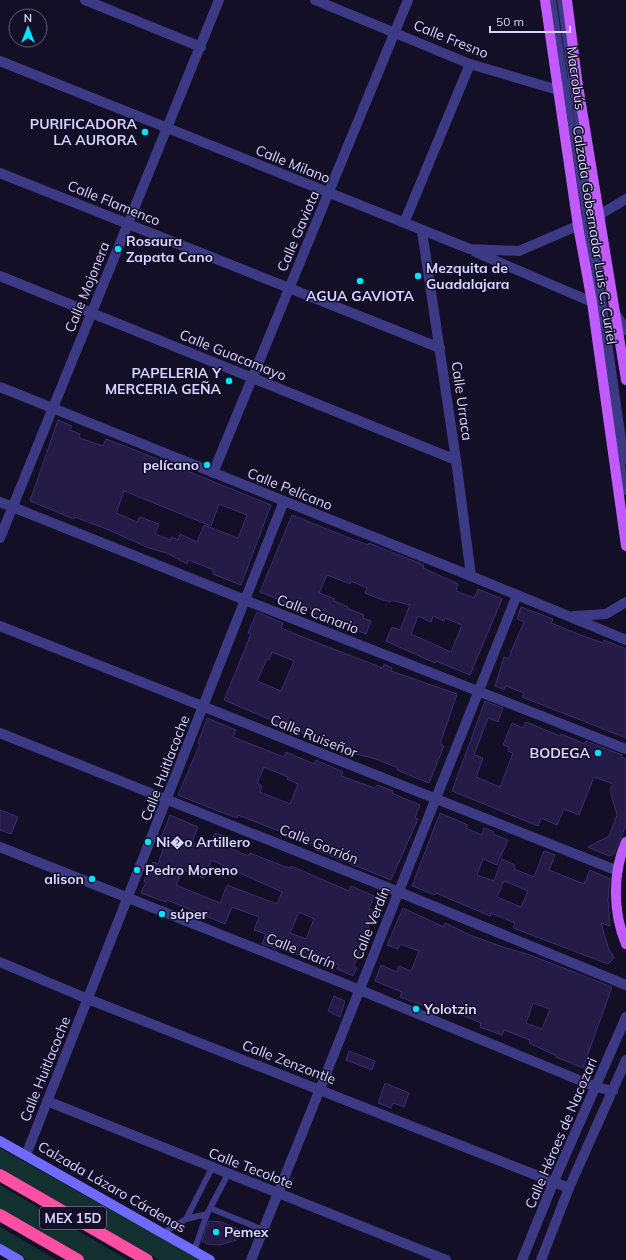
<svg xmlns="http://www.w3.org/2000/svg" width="626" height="1260" font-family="Mulish,sans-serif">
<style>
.green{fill:#12302f}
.building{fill:#241b47;stroke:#3b2d73;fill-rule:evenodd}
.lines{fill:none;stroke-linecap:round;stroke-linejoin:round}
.lane{stroke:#3d3a85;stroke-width:6}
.street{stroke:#3d3a85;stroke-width:10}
.secondary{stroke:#6f6bff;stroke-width:10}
.primary{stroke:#c25bff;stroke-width:10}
.highway{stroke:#ff4fa3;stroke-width:12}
.poi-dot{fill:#00e5ff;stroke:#130f26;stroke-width:1.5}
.labels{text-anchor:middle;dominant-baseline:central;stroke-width:3;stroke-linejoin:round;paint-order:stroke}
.shield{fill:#130f26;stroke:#9e99be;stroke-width:1}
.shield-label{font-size:13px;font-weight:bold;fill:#d9d4ff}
.street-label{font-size:14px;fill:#d9d4ff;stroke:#130f26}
.poi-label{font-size:14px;font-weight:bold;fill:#d9d4ff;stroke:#130f26;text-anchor:start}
</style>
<rect width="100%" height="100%" fill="#130f26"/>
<!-- green -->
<path class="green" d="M 0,1148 L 200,1260 L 159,1260 L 0,1168 Z
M 0,1185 L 128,1260 L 86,1260 L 0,1210 Z
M 0,1227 L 57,1260 L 27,1260 L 0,1244 Z"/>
<!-- building -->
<path class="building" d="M 58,420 L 72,426 L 70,430 L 80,434 L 79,438 L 103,446 L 106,439 L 130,448 L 271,505 L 241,585 L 213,574 L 214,570 L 188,560 L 187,564 L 167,553 L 149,548 L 109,530 L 75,517 L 74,519 L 30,501 ZM 124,491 L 211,526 L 219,504 L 247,515 L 238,538 L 204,525 L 197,542 L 180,534 L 178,540 L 171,537 L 171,540 L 155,534 L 159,524 L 140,517 L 137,522 L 116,513 Z
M 292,515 L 354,540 L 368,545 L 369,543 L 424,565 L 423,568 L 458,584 L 456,591 L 474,598 L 478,589 L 502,599 L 470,675 L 436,661 L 435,663 L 386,641 L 392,627 L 400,630 L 410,605 L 391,600 L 390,602 L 377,598 L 365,593 L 367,588 L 351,581 L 350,584 L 327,575 L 319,593 L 335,599 L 334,601 L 348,607 L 347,608 L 364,615 L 363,618 L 371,621 L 366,634 L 314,613 L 315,610 L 301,604 L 299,608 L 260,592 ZM 418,616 L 431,622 L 433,616 L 444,621 L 445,618 L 462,625 L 451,652 L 411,634 Z
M 521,607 L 553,619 L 551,623 L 583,636 L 603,643 L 604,640 L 624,648 L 626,651 L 626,738 L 522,697 L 524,693 L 506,686 L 504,690 L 495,686 L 504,657 L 508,659 L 524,622 L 517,619 Z
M 257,612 L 283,623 L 281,628 L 315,642 L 383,668 L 384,664 L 392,668 L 391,671 L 457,694 L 440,744 L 444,746 L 429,783 L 397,770 L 398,768 L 376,759 L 356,754 L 337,746 L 338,743 L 310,732 L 309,736 L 224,700 L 251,634 L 248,633 ZM 272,652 L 294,661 L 281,691 L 257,681 L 267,659 L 269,660 Z
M 485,701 L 503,708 L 498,722 L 488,718 L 474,755 L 483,758 L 476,777 L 500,787 L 513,753 L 508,751 L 509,747 L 503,745 L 512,723 L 523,728 L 526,722 L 560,736 L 561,734 L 585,744 L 586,741 L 622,755 L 621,757 L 626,759 L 626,825 L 614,854 L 609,856 L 588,847 L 609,836 L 617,815 L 610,790 L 613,784 L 594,777 L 579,815 L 564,809 L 557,825 L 541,818 L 538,826 L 452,791 Z
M 207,718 L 236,730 L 233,737 L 284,757 L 286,752 L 314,764 L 316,760 L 343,772 L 341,776 L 375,788 L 377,785 L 393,791 L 392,793 L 403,798 L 420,805 L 415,818 L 418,819 L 391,880 L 314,849 L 316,845 L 304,841 L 238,815 L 237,818 L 218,811 L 178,795 L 200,744 L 198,743 ZM 264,767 L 288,777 L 287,779 L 298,784 L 290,804 L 260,792 L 262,786 L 257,783 Z
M 0,810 L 18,817 L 11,834 L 0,830 Z
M 440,813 L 468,825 L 466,828 L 482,835 L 484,828 L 494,832 L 493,834 L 508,840 L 497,865 L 483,859 L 477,875 L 494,881 L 502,859 L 515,865 L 514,869 L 534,877 L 544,851 L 555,855 L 549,870 L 584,884 L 590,870 L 610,879 L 608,900 L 610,926 L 601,923 L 608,947 L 614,958 L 608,964 L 513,928 L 515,923 L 491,913 L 490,916 L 436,893 L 435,895 L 412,886 ZM 504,881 L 528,891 L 521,907 L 497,897 Z
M 170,815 L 198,827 L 192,842 L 208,849 L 215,833 L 227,837 L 223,845 L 248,856 L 250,853 L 286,867 L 291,868 L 291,866 L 349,891 L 351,886 L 374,896 L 369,909 L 374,911 L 354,966 L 357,968 L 353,976 L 337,969 L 339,965 L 322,958 L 321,961 L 310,956 L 309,958 L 262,944 L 266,934 L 254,930 L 259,917 L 232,907 L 225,924 L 167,900 L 166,902 L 141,893 L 146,882 L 144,881 L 153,862 L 158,864 L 166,840 L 161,838 ZM 211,860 L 282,892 L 277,904 L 227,885 L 220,903 L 176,885 L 183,870 L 204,878 ZM 299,912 L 314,919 L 306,939 L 290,933 Z
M 403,908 L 444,927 L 445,923 L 470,935 L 506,948 L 530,955 L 612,987 L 583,1068 L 556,1057 L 557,1056 L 529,1043 L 530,1040 L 504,1030 L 502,1035 L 480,1027 L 481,1023 L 445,1008 L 443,1013 L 400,997 L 402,992 L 375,981 L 381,965 L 397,972 L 399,966 L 411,971 L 419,951 L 400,944 L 398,949 L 387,945 ZM 533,1003 L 550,1009 L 542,1029 L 526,1023 Z
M 334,996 L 345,1001 L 340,1017 L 328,1011 Z
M 349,1051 L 375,1061 L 372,1070 L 346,1060 Z
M 385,1083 L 409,1093 L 404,1107 L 393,1103 L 391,1108 L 378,1103 Z
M 209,1221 L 222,1222 L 238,1229 L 237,1240 L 220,1245 L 207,1244 L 202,1241 Z"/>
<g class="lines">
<!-- lane -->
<path class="lane" d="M 553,0 L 626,492
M 560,0 L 626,461
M 210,1208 L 263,1230
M 186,1219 L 212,1168
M 163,1233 L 186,1219 L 207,1214
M 194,1251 L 207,1214 L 228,1174"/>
<!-- street -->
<path class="street" d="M 85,0 L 201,47
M 315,0 L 470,64 L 558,90 L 577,79
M 0,61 L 470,249 L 519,251 L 591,220 L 626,199
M 0,173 L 440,348
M 404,223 L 470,64
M 422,231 L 456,460 L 471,576
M 475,252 L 592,302
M 0,276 L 456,460
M 615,313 L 626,330
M 0,387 L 471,576 L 626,640
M 213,473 L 408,0
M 0,502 L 245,600 L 626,749
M 0,538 L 219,0
M 574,616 L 606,614 L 626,602
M 0,626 L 618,871
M 0,733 L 399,892 L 626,985
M 0,847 L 360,990 L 596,1087 L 613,1091
M 0,962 L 88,999 L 569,1188
M 47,1101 L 446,1260
M 26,1155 L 284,501
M 251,1260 L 320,1089 L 517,595
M 522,1260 L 554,1181 L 626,1017
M 541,1260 L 569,1188 L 626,1060"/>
<!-- secondary -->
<path class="secondary" d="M 0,1141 L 210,1260
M 0,1249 L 19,1260"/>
<!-- primary -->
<path class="primary" d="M 545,0 L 578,226 L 592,302 L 626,546
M 567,0 L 577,79 L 626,380
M 626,842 C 612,873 613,913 626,944"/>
<!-- highway -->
<path class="highway" d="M 0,1175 L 147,1260
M 0,1215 L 78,1260"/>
</g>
<!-- markers -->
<g class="poi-dot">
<circle cx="145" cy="132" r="4"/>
<circle cx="118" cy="249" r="4"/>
<circle cx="418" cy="276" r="4"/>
<circle cx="360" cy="281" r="4"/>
<circle cx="229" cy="381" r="4"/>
<circle cx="207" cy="465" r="4"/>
<circle cx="598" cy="753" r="4"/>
<circle cx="148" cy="842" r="4"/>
<circle cx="137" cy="870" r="4"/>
<circle cx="92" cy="879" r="4"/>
<circle cx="162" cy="914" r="4"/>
<circle cx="416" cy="1009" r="4"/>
<circle cx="216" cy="1232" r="4"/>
</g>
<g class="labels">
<!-- shield labels -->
<rect class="shield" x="40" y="1207" width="66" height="22" rx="3"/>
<g class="shield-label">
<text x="73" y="1218">MEX 15D</text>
</g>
<!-- street labels -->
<g class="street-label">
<text transform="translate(451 39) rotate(22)">Calle Fresno</text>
<text transform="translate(576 78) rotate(82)">Macrobús</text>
<text transform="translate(293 164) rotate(22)">Calle Milano</text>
<text transform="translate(114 203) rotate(22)">Calle Flamenco</text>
<text transform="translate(298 231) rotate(-67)">Calle Gaviota</text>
<text transform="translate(595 235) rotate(81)">Calzada Gobernador Luis C. Curiel</text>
<text transform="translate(87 287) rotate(-68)">Calle Mojonera</text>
<text transform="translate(233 355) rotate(22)">Calle Guacamayo</text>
<text transform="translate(462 401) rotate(82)">Calle Urraca</text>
<text transform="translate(290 489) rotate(22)">Calle Pelícano</text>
<text transform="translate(318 614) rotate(21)">Calle Canario</text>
<text transform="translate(314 736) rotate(22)">Calle Ruiseñor</text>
<text transform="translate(165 768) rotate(-69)">Calle Huitlacoche</text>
<text transform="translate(319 844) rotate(22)">Calle Gorrión</text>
<text transform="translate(371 923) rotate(-68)">Calle Verdín</text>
<text transform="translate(301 951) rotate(22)">Calle Clarín</text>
<text transform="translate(289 1062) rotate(21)">Calle Zenzontle</text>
<text transform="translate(45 1069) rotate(-68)">Calle Huitlacoche</text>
<text transform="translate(561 1133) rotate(-67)">Calle Héroes de Nacozari</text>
<text transform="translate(251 1168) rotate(21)">Calle Tecolote</text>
<text transform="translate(112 1187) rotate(30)">Calzada Lázaro Cárdenas</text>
</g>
<!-- poi labels -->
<g class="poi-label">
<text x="137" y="124" text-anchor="end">PURIFICADORA<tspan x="137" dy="16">LA AURORA</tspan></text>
<text x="126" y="241">Rosaura<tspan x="126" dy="16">Zapata Cano</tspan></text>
<text x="426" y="268">Mezquita de<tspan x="426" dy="16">Guadalajara</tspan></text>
<text x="360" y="296" text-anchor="middle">AGUA GAVIOTA</text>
<text x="221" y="373" text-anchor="end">PAPELERIA Y<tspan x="221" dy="16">MERCERIA GEÑA</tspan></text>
<text x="199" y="465" text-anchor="end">pelícano</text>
<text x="590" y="753" text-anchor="end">BODEGA</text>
<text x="156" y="842">Ni�o Artillero</text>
<text x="145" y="870">Pedro Moreno</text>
<text x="84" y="879" text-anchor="end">alison</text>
<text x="170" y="914">súper</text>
<text x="424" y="1009">Yolotzin</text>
<text x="224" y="1232">Pemex</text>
</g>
</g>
<!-- north arrow -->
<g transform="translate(28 28)"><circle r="19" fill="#130f26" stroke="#625e7d"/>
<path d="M0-3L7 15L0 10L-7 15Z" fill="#00e5ff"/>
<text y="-6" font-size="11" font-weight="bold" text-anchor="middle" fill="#d9d4ff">N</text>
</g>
<!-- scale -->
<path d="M490 26v6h80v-6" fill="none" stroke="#d9d4ff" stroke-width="2"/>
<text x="496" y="26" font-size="12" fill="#d9d4ff" stroke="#130f26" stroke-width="3" paint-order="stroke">50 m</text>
</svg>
